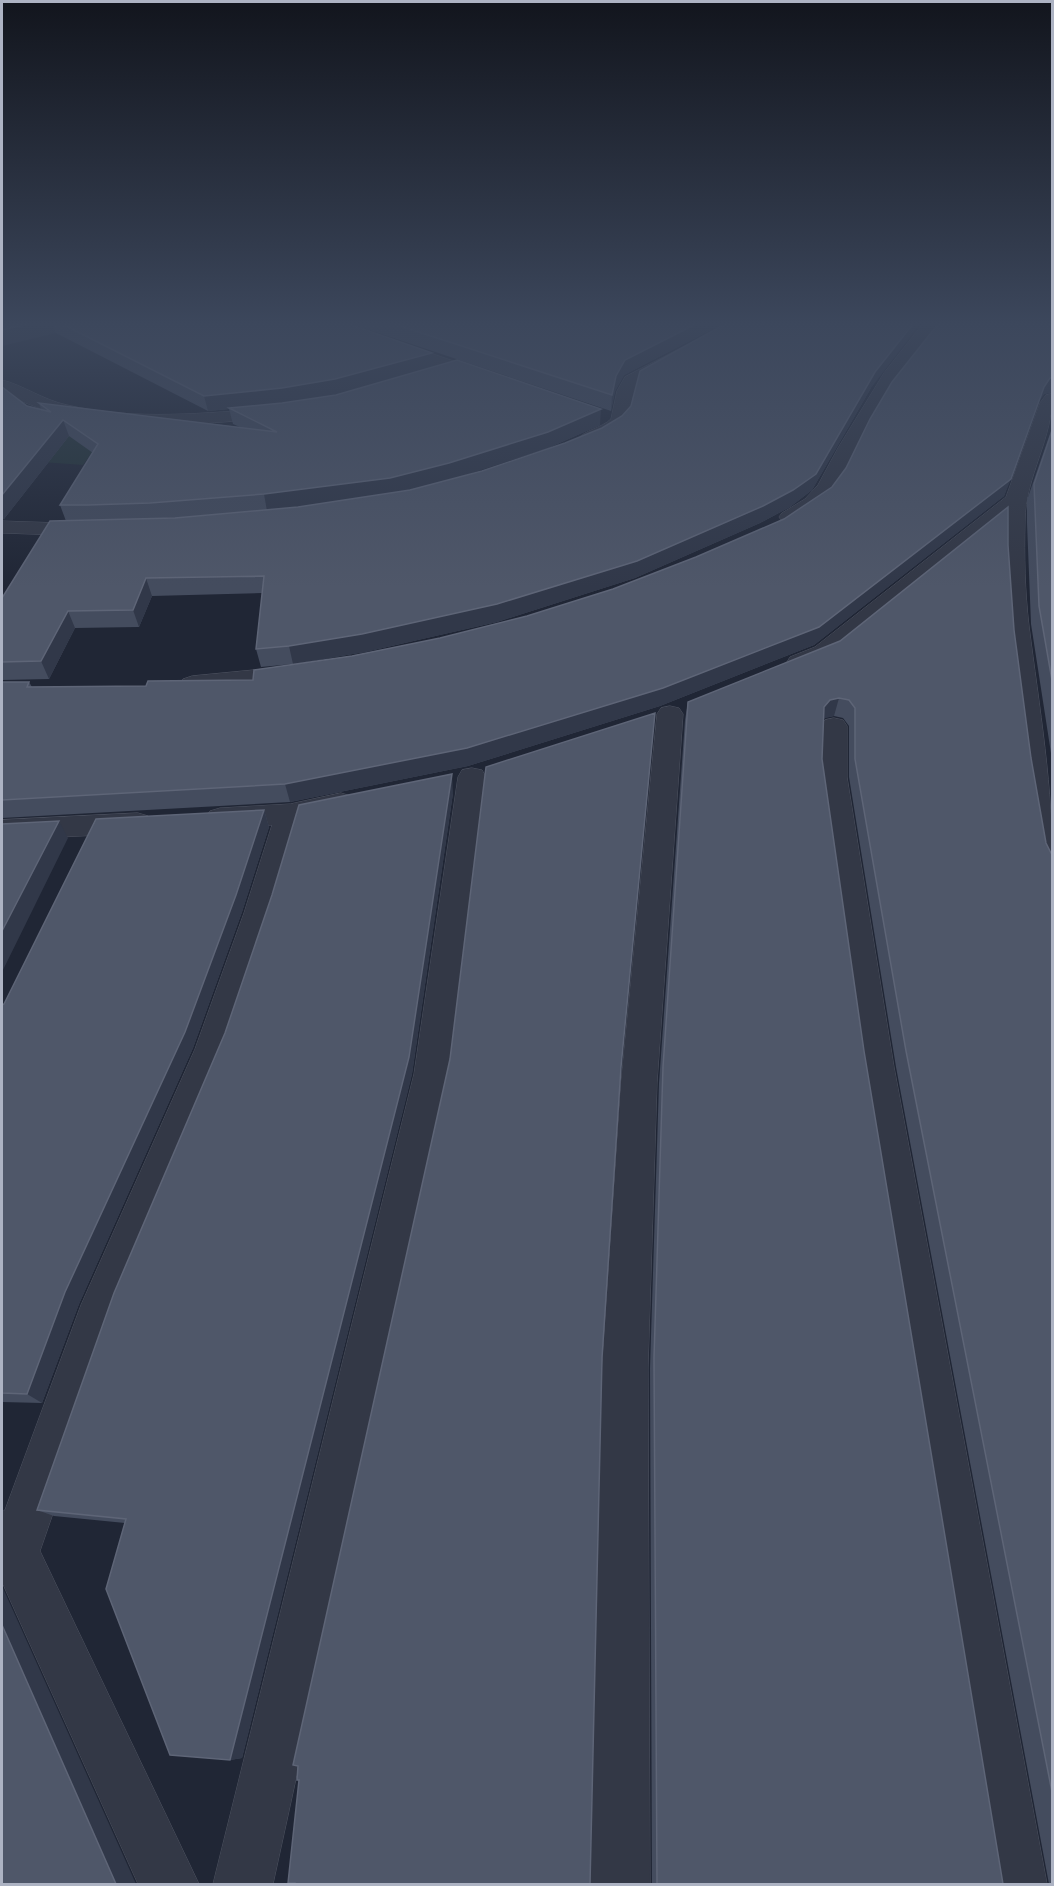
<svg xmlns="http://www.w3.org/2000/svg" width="1054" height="1886" font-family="'Roboto Condensed',sans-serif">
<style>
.green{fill:#233337}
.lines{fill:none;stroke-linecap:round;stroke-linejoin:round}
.minor-casing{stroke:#4e5361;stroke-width:1}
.minor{fill:#333846;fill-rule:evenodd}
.wall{fill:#444c5e}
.shaded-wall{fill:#313849}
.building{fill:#4f5769;stroke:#5e6577;stroke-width:1.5}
</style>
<rect width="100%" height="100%" fill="#202635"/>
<!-- green -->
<path class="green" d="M 112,424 L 83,465 L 41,462 L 2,431 Z"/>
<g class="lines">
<!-- minor casing -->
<g class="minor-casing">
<path id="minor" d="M 321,324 L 344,324 L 492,374 L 494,378 L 492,382 L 480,382 L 323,327 Z
M 728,324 L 747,324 L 637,385 C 624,413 642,423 602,440 C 594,443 588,446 579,444 L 577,440 C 584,430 602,428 611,419 L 617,391 L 625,377 Z
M 923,324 L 939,324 L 939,328 L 899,375 L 856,448 L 834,492 L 819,507 L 796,521 L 789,523 L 782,521 L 779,517 L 782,513 L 805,499 L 818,485 L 838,448 L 884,373 Z
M 2,380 C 23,385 43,400 67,405 C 134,421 206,413 275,408 L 281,409 L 284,413 L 281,417 L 275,418 C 184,425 85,436 2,392 Z
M 1052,394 C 1054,437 1025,477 1025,521 C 1024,556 1025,592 1029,626 C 1039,706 1054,791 1052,871 L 1041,868 L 1037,860 C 1020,748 999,633 1004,519 L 833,657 L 799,669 L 790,667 L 787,662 L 790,657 L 815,647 L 1006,497 L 1040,403 L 1046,395 Z
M 2,521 L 90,524 L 97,526 L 101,530 L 97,534 L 90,536 L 2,533 Z
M 296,666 L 305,669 L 309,674 L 305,679 L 192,692 L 183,689 L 179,684 L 183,679 L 192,676 Z
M 670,706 L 679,708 L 683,714 L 657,1083 L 648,1368 L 650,1884 L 590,1884 L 602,1368 L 621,1083 L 657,714 L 661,708 Z
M 834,718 L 843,720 L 847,726 L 847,777 L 894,1067 L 1047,1884 L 987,1884 L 858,1067 L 819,777 L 821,726 L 825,720 Z
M 472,768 L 482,770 L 486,777 L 450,1074 L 273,1884 L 213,1884 L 414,1074 L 458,777 L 462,770 Z
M 341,793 L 351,796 L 356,803 L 351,810 L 303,821 L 276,913 L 231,1049 L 125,1305 L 40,1551 L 199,1884 L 138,1884 L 2,1582 L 2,1512 L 5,1510 L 81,1305 L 195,1049 L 244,913 L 272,825 L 220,828 L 210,825 L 205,818 L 210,811 L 220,808 L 290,804 Z
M 138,813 L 148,816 L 153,823 L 148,830 L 138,833 L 2,840 L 2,820 Z"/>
</g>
<!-- minor -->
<use href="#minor" class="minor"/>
</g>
<!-- wall -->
<path class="wall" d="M 2,324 L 349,324 L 433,367 L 600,425 L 548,448 L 458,477 L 871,388 L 812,490 L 790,507 L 760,523 L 635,578 L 497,622 L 365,652 L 293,664 L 261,667 L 256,649 L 262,593 L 152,596 L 139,627 L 75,628 L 49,679 L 2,680 L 2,598 L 66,521 L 60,505 L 93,453 L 69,436 L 4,519 L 2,519 L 2,387 L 27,406 L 41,409 L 39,403 L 240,427 L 233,424 L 229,409 L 208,411 L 56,333 Z
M 352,324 L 722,324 L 624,375 L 615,391 L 611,411 Z
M 1053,324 L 1053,393 L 1052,392 L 1044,394 L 1039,401 L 1004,496 L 814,645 L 660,706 L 468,766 L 290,802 L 2,818 L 2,682 L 29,682 L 32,687 L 146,686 L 253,680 L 352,656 L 440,638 L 527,616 L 613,589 L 696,557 L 784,519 L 832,487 Z
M 1053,425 L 1053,766 L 1031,624 L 1027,523 L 1027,500 Z
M 1008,545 L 1014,630 L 1031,758 L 1046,843 L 1051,853 L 1053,853 L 1053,1884 L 1048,1884 L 1049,1884 L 896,1067 L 849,777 L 849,726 L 843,718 L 834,716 L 824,718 L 822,759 L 864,1051 L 1003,1884 L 652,1884 L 650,1368 L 659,1083 L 685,720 L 688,702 L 840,641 Z
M 453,793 L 412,1074 L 242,1758 L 230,1760 L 125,1523 L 54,1516 L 37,1510 Z
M 264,810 L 269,827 L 242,912 L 193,1048 L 79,1304 L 42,1403 L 2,1402 L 2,1005 Z"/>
<!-- shaded-wall -->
<path class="shaded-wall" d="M 27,324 L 53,324 L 56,333 L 2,346 L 2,330 Z
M 696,324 L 722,324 L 624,375 L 615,391 L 611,411 L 612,395 L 616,376 L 625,360 Z
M 913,324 L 920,324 L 871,388 L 812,490 L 790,507 L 760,523 L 635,578 L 497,622 L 365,652 L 293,664 L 289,646 L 875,372 Z
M 432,353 L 434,368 L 338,395 L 285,404 L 229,408 L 229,409 L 208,411 L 204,396 Z
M 1050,378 L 1053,378 L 1052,392 L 1044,394 L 1038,402 L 1044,387 Z
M 601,409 L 600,425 L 548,448 L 450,480 L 392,494 L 267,511 L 264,494 Z
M 63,420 L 69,436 L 4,519 L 2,519 L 2,495 Z
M 1011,479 L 1004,496 L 814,645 L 660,706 L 468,766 L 290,802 L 285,784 Z
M 146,578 L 152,596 L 139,627 L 133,610 Z
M 68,611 L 75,628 L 49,679 L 41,661 Z
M 839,698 L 834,716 L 825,718 L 819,725 L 824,707 L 830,700 Z
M 452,774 L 453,793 L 412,1074 L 242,1758 L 230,1760 Z
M 264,810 L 269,827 L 242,912 L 193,1048 L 79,1304 L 42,1403 L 27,1394 L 65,1292 Z
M 59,821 L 68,838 L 2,972 L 2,931 Z
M 2,1586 L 136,1884 L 116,1884 L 2,1625 Z"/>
<!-- building -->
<path class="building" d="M 2,324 L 27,324 L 2,330 Z
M 62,324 L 349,324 L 432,353 L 335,379 L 282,388 L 204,396 Z
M 394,324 L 696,324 L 625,360 L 616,376 L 612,395 Z
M 725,324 L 913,324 L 875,372 L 816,474 L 793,490 L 763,506 L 637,561 L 497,604 L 362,634 L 289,646 L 256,649 L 264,576 L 146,578 L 133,610 L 68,611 L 41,661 L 2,662 L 2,598 L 50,521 L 175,518 L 298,507 L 410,490 L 482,471 L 565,443 L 602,428 L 622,416 L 631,406 L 640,371 Z
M 938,324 L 1053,324 L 1053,378 L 1050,378 L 1044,387 L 1011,479 L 819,627 L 663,688 L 467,748 L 285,784 L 2,800 L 2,682 L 29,682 L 27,687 L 146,686 L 148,681 L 253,680 L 254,670 L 352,656 L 440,638 L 527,616 L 613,589 L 696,557 L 784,519 L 832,487 L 846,468 L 870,419 L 892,382 Z
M 457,360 L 601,409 L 548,432 L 449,463 L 390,478 L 264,494 L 150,503 L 88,505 L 60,505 L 98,444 L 63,420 L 2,495 L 2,387 L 27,406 L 51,412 L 39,403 L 277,432 L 229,408 L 282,403 L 336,395 Z
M 1053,428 L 1053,686 L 1039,606 L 1034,484 Z
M 1008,507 L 1008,545 L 1014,630 L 1031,758 L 1046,843 L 1051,853 L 1053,853 L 1053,1797 L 906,1051 L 855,759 L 855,708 L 849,700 L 839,698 L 830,700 L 824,707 L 822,759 L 864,1051 L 1003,1884 L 657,1884 L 654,1358 L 663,1067 L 688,702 L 840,641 Z
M 655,713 L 621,1067 L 602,1358 L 590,1884 L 295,1884 L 295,1883 L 288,1883 L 299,1780 L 297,1780 L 298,1766 L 293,1765 L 450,1059 L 486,767 Z
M 452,774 L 409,1057 L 230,1760 L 170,1755 L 106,1589 L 126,1519 L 37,1510 L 114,1293 L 225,1033 L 272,895 L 299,805 Z
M 264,810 L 236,895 L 185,1032 L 65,1292 L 27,1394 L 2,1393 L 2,1005 L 4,1004 L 96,819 Z
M 59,821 L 2,931 L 2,824 Z
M 2,1625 L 116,1884 L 2,1884 Z"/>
<!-- sky -->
<linearGradient id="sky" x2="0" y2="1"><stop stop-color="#12151d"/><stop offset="0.55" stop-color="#3c475c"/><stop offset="1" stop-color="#3c475c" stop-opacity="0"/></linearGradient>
<rect width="1054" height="588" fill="url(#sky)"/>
<!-- border -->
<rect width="1054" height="1886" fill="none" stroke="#adb3c3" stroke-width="6"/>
</svg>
